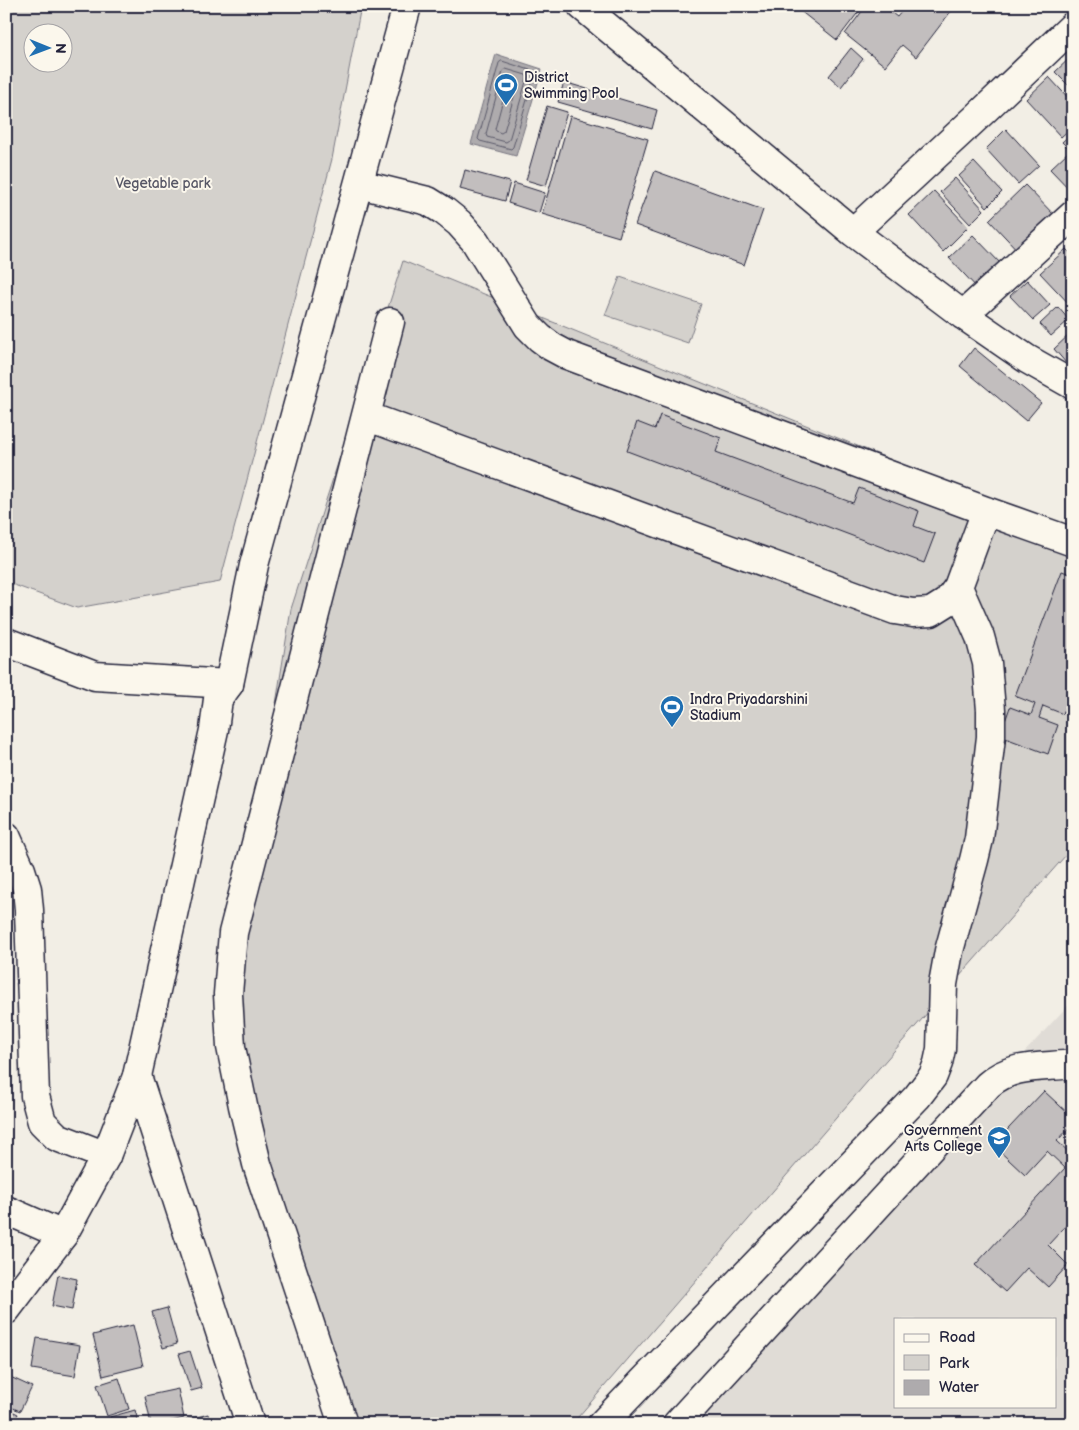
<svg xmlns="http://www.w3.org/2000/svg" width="1079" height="1430" font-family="'Balsamiq Sans',sans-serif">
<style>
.built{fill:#e0dcd6;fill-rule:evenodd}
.green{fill:#d4d1cc;stroke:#7b7a84;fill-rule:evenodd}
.water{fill:#aeabad;stroke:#76747f}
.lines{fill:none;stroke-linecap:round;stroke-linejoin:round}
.shore{stroke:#5a5969;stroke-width:1}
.building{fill:#c2bebe;stroke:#22223b}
.minor-casing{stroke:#22223b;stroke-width:31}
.major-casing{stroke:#22223b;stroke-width:31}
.minor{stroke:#fbf7ec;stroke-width:28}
.major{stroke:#fbf7ec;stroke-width:28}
.labels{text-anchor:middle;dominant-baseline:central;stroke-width:4;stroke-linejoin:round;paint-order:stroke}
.poi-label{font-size:14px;fill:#22223b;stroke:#fbf7ec;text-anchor:start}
.park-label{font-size:14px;fill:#575766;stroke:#fbf7ec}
</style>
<rect width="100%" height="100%" fill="#f2eee5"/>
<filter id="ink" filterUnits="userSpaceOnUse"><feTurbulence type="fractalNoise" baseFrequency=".02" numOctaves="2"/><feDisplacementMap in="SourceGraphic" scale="10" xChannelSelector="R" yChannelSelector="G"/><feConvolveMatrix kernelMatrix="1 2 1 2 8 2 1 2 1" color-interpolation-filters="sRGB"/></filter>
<g filter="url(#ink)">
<!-- built -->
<path class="built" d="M 1073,1000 L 1073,1424 L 680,1424 ZM 895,1319 L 1055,1319 L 1055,1406 L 895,1406 Z"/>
<!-- green -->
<path class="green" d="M 6,6 L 361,6 L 332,159 L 220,582 L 77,608 L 6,582 ZM 32,32 L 62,32 L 62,62 L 32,62 Z
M 403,261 L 1017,511 L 1073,536 L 1073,847 L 880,1067 L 572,1424 L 328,1424 L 306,1344 L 244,1174 L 236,957 L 291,609 Z
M 620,277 L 701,304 L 688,343 L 605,315 Z"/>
<!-- water -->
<path class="water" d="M 496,54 L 542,69 L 516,156 L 471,144 Z"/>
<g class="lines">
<!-- shore -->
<path class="shore" d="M 502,61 L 533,71 L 535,73 L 513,147 L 511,149 L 480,141 L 478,139 L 499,63 Z
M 506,69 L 526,75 L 527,78 L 509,140 L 506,142 L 487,137 L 486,134 L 503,71 Z
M 511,79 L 517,81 L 518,83 L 504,131 L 501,133 L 496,131 L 495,129 L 508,81 Z"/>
</g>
<!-- building -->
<path class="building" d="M 794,6 L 863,6 L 837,40 Z
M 866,6 L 883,6 L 897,17 L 906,6 L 955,6 L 916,57 L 902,45 L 885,66 L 845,34 Z
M 851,48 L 863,59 L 841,87 L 829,76 Z
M 1073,55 L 1073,90 L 1055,72 Z
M 1049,77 L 1073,103 L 1073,126 L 1061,137 L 1026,99 Z
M 564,82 L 657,110 L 652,129 L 558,102 Z
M 547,106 L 567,112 L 546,186 L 526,180 Z
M 570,116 L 648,139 L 619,237 L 542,214 Z
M 1006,129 L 1039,165 L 1018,184 L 986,149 Z
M 1073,132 L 1073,153 L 1062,142 Z
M 1069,151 L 1073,156 L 1073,193 L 1050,169 Z
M 974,162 L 1002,192 L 987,207 L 959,176 Z
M 465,170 L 510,182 L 505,201 L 460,189 Z
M 655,171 L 763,210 L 744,265 L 635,225 Z
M 955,178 L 984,210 L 970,224 L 940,192 Z
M 514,183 L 545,193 L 539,213 L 508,203 Z
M 1025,185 L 1059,220 L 1022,255 L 989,220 Z
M 934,191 L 968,227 L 943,252 L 909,215 Z
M 973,235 L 1004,267 L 979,290 L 949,258 Z
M 1066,249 L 1073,256 L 1073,308 L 1040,273 Z
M 1027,280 L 1050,305 L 1033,320 L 1010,296 Z
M 1058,307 L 1069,320 L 1051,336 L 1040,324 Z
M 1073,331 L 1073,359 L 1067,364 L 1054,349 Z
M 974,348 L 1041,403 L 1026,421 L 960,366 Z
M 660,415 L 721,438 L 716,452 L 853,503 L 859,488 L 919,511 L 914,526 L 935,534 L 924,563 L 627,451 L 637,422 L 655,429 Z
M 1062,571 L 1073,575 L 1073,597 L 1071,602 L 1073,603 L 1073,686 L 1063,714 L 1043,706 L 1039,718 L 1058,725 L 1048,754 L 1000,736 L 1010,707 L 1031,715 L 1035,704 L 1015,696 Z
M 1044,1091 L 1073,1118 L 1073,1124 L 1057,1141 L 1073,1156 L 1073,1218 L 1048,1245 L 1068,1265 L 1048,1287 L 1027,1268 L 1005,1292 L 975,1265 L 1065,1168 L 1047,1151 L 1025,1175 L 993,1145 Z
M 58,1275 L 77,1279 L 72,1310 L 52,1306 Z
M 167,1308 L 177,1344 L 163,1348 L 152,1312 Z
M 133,1325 L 143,1366 L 103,1376 L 93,1335 Z
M 37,1338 L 80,1345 L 75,1376 L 32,1369 Z
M 190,1351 L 202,1388 L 191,1391 L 179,1354 Z
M 6,1375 L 32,1387 L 20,1411 L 6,1405 Z
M 119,1378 L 129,1409 L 107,1416 L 97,1385 Z
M 178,1389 L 184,1418 L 159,1424 L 151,1424 L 145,1396 Z
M 6,1408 L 18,1414 L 13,1424 L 6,1424 Z
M 135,1410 L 139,1424 L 112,1424 L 110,1417 Z
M 208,1414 L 210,1424 L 180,1424 L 180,1422 Z"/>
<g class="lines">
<!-- minor casing -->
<g class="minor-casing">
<path id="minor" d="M 582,6 L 853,232 L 963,315 L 1027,359 L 1073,385
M 359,184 L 428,201 L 444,211 L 459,223 L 475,241 L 528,326 L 540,338 L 552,347 L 567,355 L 986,511 L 1073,542
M 853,232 L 977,117 L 1073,26
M 963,315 L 1073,215
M 366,416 L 895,610 L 913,613 L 931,612 L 947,602 L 958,587 L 986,511
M 6,642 L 95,676 L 229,684
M 6,836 L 21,870 L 27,889 L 29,910 L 35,1096 L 42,1122 L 57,1137 L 106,1156
M 137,1076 L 250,1424
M 6,1210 L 63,1235
M 343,1424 L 257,1164 L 243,1106 L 231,1047 L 228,994 L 233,933 L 390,322
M 602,1424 L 917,1097 L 933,1076 L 938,1063 L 941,1049 L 943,984 L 949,951 L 974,860 L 979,839 L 991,737 L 991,710 L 987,663 L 980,637 L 958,587
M 677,1424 L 988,1085 C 1012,1063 1043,1068 1073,1064"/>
</g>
<!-- major casing -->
<g class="major-casing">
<path id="major" d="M 6,1310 L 63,1235 L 106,1156 L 137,1076 L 214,730 L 218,699 L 229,684 L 254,565 L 407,6"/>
</g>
<!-- minor -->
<use href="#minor" class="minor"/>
<!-- major -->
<use href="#major" class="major"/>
</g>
</g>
<!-- icons -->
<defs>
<g id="stadium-pin" transform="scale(1.25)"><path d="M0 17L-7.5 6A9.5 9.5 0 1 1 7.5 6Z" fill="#1f6fb2" stroke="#fbf7ec"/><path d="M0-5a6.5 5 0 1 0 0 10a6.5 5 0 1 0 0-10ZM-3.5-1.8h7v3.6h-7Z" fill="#fff"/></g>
<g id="university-pin" transform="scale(1.25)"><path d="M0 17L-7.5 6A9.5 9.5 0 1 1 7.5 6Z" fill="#1f6fb2" stroke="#fbf7ec"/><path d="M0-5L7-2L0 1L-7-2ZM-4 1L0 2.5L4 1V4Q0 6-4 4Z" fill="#fff"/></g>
</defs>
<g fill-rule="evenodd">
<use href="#stadium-pin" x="506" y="85"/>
<use href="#stadium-pin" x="672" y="707"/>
<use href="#university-pin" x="999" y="1138"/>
</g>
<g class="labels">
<!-- poi labels -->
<g class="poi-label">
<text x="524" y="77">District<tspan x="524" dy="16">Swimming Pool</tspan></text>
<text x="690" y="699">Indra Priyadarshini<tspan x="690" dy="16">Stadium</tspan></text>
<text x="982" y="1130" text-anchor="end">Government<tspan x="982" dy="16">Arts College</tspan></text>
</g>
<!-- park labels -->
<g class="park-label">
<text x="163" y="183">Vegetable park</text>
</g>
</g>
<!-- margin -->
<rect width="1079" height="1430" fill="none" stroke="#fbf7ec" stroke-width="25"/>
<rect x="12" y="12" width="1054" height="1405" fill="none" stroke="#22223b" stroke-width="2" filter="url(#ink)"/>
<!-- legend -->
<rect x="894" y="1318" width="162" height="90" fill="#fbf7ec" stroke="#a4a2a5"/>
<rect x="904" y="1334" width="25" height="8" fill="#fbf7ec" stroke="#a4a2a5"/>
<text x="939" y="1342" font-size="15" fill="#22223b">Road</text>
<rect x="904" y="1355" width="25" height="15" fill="#d4d1cc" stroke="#a4a2a5"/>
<text x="939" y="1368" font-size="15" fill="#22223b">Park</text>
<rect x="904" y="1380" width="25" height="15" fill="#aeabad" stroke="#a4a2a5"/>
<text x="939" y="1392" font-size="15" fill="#22223b">Water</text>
<!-- north arrow -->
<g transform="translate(48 48) rotate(91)"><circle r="24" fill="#fbf7ec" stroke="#a4a2a5"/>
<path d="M0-4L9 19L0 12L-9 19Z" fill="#1f6fb2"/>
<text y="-8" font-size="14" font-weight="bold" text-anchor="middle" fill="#22223b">N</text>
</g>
</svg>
